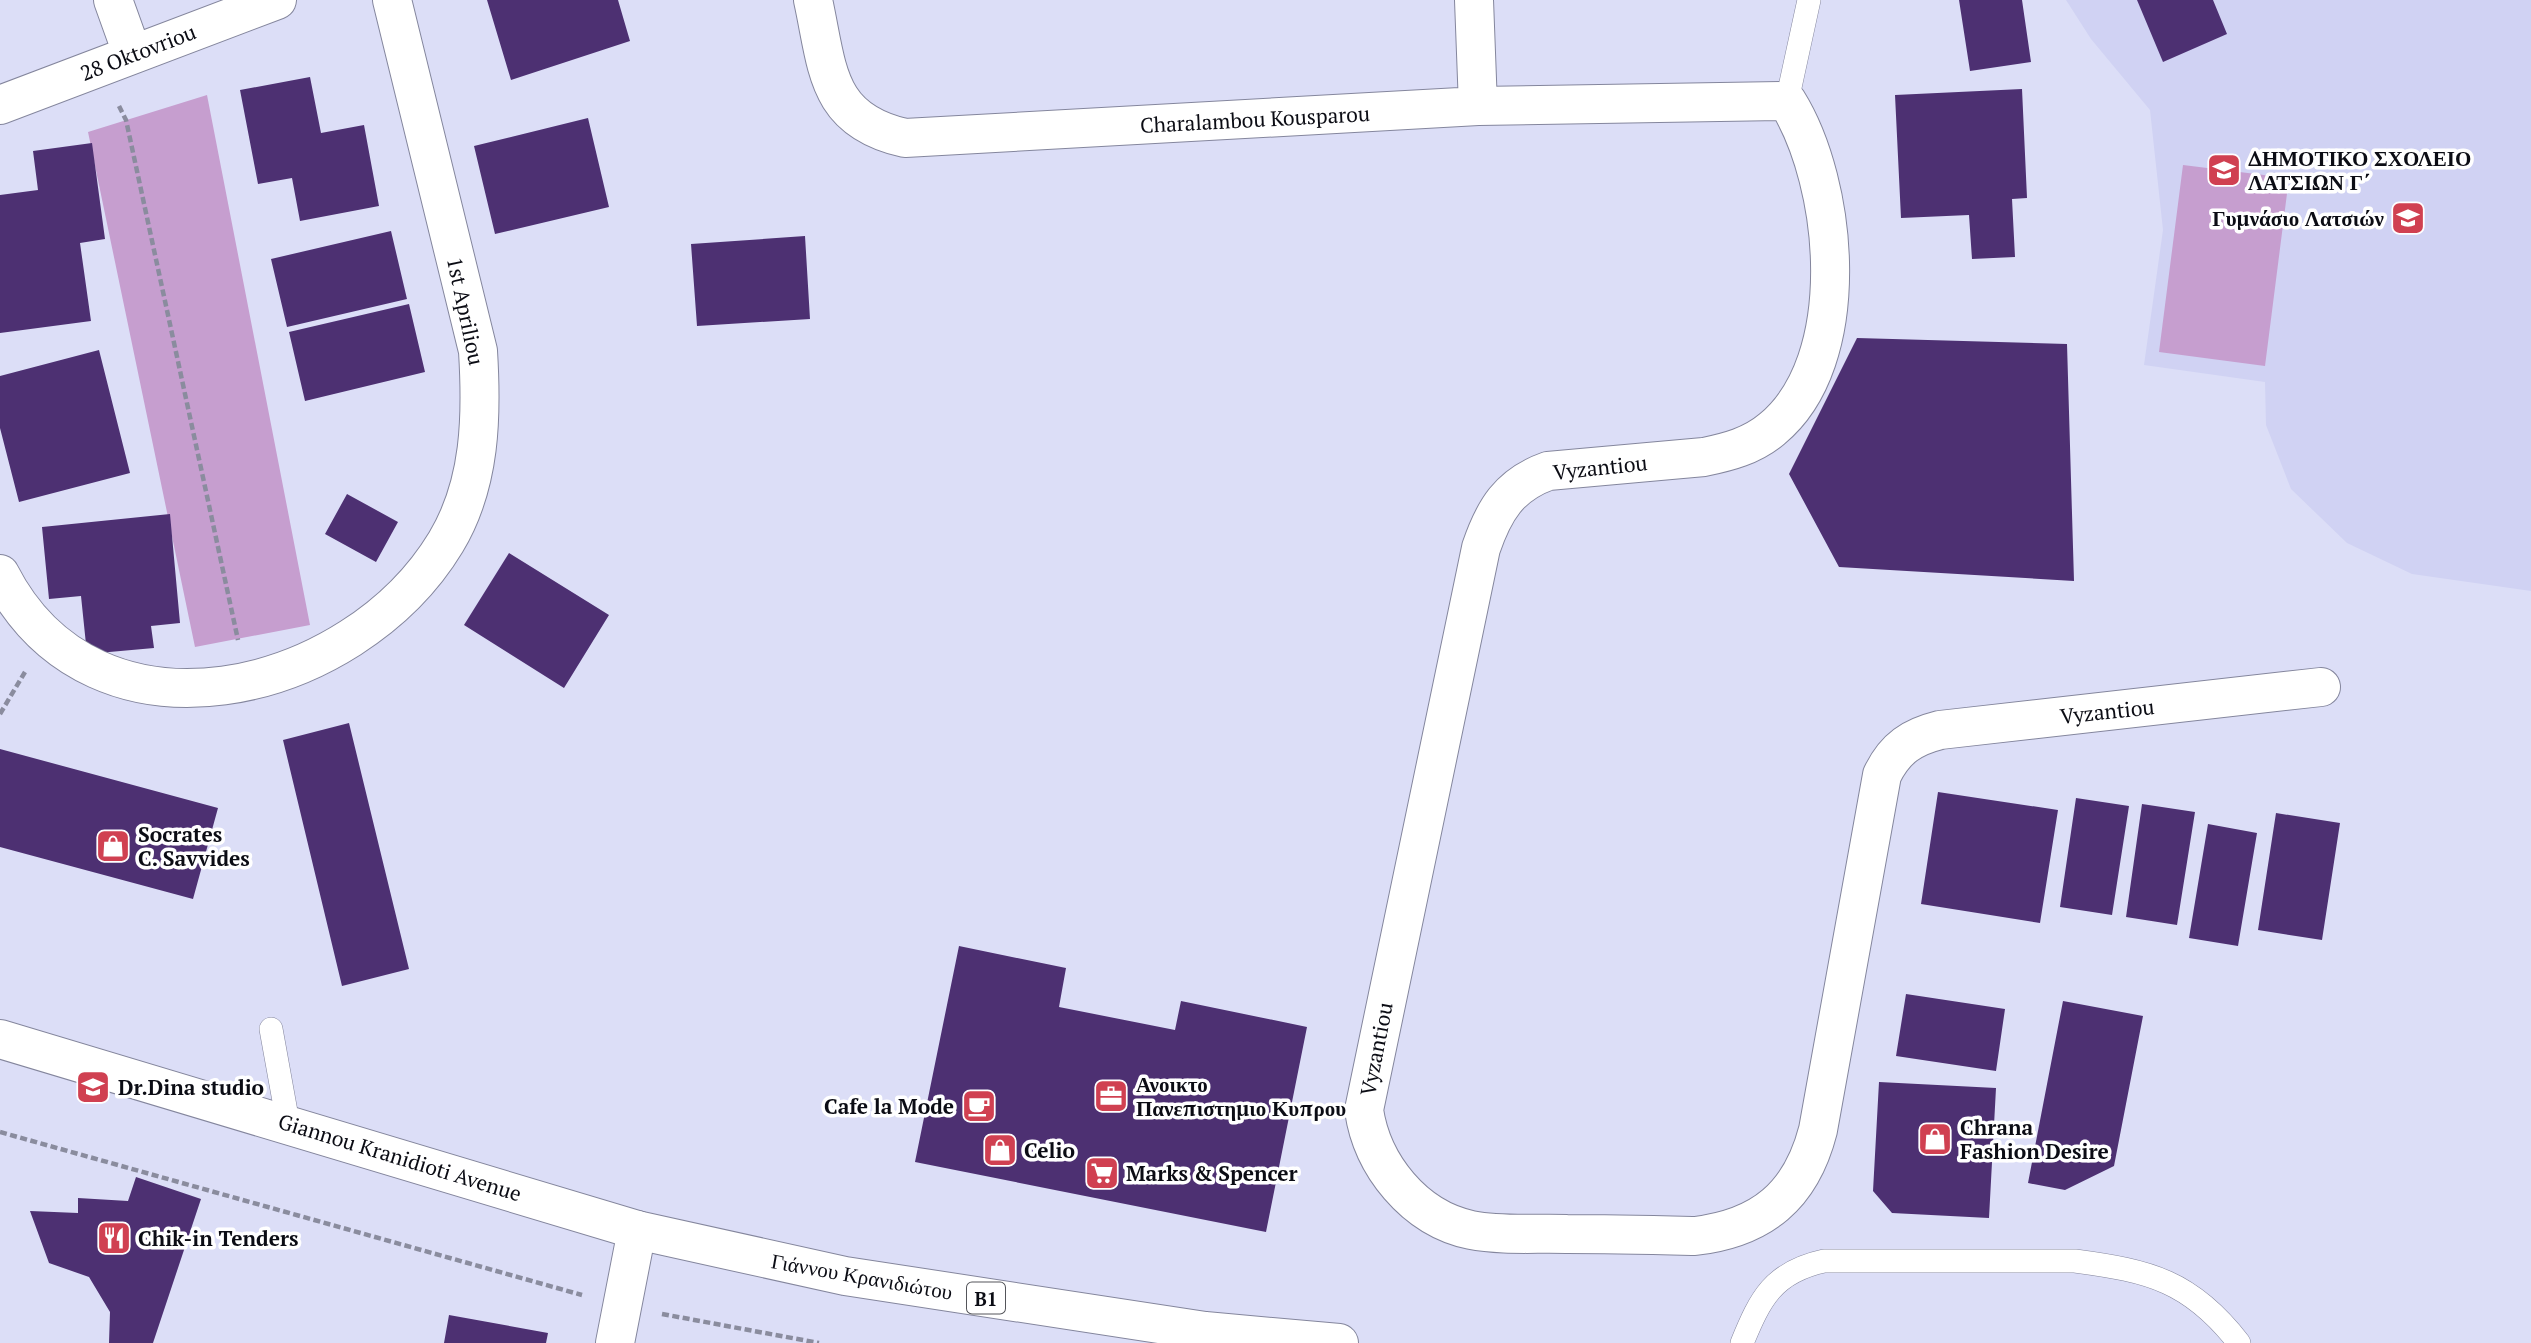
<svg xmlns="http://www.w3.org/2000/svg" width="2531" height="1343" font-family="'PT Serif',serif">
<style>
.built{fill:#d0d2f3}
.park{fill:#c69ecf}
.building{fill:#4d3072}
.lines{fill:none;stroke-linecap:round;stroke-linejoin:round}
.lane-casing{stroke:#84869d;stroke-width:24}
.street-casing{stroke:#84869d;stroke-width:40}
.primary-casing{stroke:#84869d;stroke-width:40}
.path{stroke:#8a8c9e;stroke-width:4.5;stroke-dasharray:7 3.5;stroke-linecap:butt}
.lane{stroke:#fff;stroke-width:23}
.street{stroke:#fff;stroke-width:38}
.primary{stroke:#fff;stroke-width:38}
.labels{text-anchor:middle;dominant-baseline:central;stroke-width:7;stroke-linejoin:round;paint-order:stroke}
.shield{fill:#fff;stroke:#54555a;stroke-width:2}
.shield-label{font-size:19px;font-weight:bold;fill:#0b0c14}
.street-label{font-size:21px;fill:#0b0c14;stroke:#fff}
.poi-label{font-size:21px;font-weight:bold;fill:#0b0c14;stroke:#fff;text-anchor:start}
</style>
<rect width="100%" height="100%" fill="#dcdef7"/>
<!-- built -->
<path class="built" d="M 2066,0 L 2531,0 L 2531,591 L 2412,574 L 2347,543 L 2291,489 L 2266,425 L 2265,382 L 2144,365 L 2163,230 L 2150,110 L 2091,39 Z"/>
<!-- park -->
<path class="park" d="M 207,95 L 310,625 L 195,647 L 88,132 Z
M 2183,165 L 2289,178 L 2265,366 L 2159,352 Z"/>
<!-- building -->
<path class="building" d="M 487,0 L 618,0 L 630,41 L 511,80 Z
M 1959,0 L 2022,0 L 2031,62 L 1970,71 Z
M 2137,0 L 2213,0 L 2227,34 L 2163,62 Z
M 310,77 L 321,133 L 364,125 L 379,206 L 300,221 L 292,178 L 258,184 L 240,90 Z
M 2022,89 L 2027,198 L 2012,199 L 2015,257 L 1972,259 L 1969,215 L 1901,218 L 1895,95 Z
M 588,118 L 609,207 L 495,234 L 474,146 Z
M 92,143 L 105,239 L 80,243 L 91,321 L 0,333 L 0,195 L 38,190 L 33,151 Z
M 391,231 L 407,299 L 287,327 L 271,259 Z
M 805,236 L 810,319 L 697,326 L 691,244 Z
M 409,304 L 425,372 L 305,401 L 289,332 Z
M 1857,338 L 2067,344 L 2074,581 L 1839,567 L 1789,474 Z
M 99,350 L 130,473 L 19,502 L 0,428 L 0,376 Z
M 347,494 L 398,522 L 376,562 L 325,534 Z
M 170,514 L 180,623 L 151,626 L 154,648 L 87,654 L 81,596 L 49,599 L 42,527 Z
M 509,553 L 609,615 L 564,688 L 464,625 Z
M 349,723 L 409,969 L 342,986 L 283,740 Z
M 0,749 L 218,808 L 193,899 L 0,847 Z
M 1938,792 L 2058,810 L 2040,923 L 1921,904 Z
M 2076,798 L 2129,806 L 2112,915 L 2060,907 Z
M 2142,804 L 2195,812 L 2177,925 L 2126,917 Z
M 2276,813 L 2340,823 L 2322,940 L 2258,930 Z
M 2208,824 L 2257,833 L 2238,946 L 2189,938 Z
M 959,946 L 1066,968 L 1059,1007 L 1175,1030 L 1181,1001 L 1307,1027 L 1266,1232 L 915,1162 Z
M 1906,994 L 2005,1009 L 1996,1071 L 1896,1056 Z
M 2063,1001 L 2143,1016 L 2114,1166 L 2065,1190 L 2028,1183 Z
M 1879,1082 L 1996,1088 L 1989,1218 L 1892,1213 L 1873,1191 Z
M 136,1177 L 201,1199 L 153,1343 L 109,1343 L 110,1312 L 89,1277 L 49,1263 L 30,1211 L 78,1213 L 78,1198 L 128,1201 Z
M 449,1315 L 548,1333 L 546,1343 L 444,1343 Z"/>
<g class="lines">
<!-- lane casing -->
<g class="lane-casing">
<path id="lane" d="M 1787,101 L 1809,0
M 271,1029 L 288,1123
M 1742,1343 C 1760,1299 1773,1272 1824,1261 L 2075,1261 C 2150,1271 2191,1281 2239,1343"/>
</g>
<!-- street casing -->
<g class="street-casing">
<path id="street" d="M 113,0 L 132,53
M 813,0 C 828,68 825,120 905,138 L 1478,106 L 1787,101 C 1839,184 1855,361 1772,429 C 1752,446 1728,452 1704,457 L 1548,471 C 1509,485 1494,510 1481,548 L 1364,1110 C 1372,1165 1414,1218 1471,1230 C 1502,1236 1536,1233 1567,1234 C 1610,1234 1652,1235 1695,1236 C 1762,1228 1801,1196 1818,1130 L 1882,775 C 1895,748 1912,737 1940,730 L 2321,687
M 1474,0 L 1478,106
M 0,105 L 277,0
M 0,574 C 95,760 353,696 446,542 C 481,484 482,416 478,351 L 392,0
M 615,1343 L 637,1230"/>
</g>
<!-- primary casing -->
<g class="primary-casing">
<path id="primary" d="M 0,1039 L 637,1230 L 845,1276 L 1205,1331 L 1339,1343"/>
</g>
<!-- path -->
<path class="path" d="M 119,106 L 126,120 L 238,640
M 0,714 L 25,672
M 0,1132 L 582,1295
M 662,1314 L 819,1343"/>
<!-- lane -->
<use href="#lane" class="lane"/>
<!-- street -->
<use href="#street" class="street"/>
<!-- primary -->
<use href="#primary" class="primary"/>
</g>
<!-- icons -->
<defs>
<g id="school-square" transform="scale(1.75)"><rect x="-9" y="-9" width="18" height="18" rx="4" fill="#d04051" stroke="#fff"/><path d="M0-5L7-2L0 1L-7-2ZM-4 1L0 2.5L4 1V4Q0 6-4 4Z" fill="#fff"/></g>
<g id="shop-square" transform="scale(1.75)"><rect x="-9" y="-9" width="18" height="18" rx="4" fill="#d04051" stroke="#fff"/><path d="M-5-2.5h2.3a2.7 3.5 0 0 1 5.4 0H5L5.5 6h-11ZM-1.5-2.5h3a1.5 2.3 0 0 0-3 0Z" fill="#fff"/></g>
<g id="office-square" transform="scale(1.75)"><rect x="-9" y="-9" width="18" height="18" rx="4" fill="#d04051" stroke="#fff"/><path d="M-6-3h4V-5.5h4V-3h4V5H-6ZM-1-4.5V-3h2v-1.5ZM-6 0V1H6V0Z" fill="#fff"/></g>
<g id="cafe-square" transform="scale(1.75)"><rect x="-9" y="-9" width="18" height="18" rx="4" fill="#d04051" stroke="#fff"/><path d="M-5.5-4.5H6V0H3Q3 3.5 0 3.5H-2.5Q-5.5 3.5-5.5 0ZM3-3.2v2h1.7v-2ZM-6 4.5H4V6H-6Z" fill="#fff"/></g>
<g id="supermarket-square" transform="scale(1.75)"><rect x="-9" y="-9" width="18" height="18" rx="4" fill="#d04051" stroke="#fff"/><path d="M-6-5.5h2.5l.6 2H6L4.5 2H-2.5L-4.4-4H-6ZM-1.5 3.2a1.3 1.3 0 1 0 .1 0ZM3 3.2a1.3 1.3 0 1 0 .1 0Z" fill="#fff"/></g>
<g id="restaurant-square" transform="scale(1.75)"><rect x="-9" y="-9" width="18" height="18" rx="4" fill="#d04051" stroke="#fff"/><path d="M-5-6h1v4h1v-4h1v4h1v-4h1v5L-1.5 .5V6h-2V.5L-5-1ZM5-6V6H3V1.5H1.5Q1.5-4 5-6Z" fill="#fff"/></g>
</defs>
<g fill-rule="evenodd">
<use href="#school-square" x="2224" y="170"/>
<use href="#school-square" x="2408" y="218"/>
<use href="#shop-square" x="113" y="846"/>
<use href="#school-square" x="93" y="1087"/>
<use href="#office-square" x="1111" y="1096"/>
<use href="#cafe-square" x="979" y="1106"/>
<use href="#shop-square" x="1935" y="1139"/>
<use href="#shop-square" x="1000" y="1150"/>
<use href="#supermarket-square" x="1102" y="1173"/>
<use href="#restaurant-square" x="114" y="1238"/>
</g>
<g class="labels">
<!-- shield labels -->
<rect class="shield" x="967" y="1282.5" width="38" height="31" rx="5"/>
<g class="shield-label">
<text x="986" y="1298">B1</text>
</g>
<!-- street labels -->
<g class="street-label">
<text transform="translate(138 52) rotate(-21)">28 Oktovriou</text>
<text transform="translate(1255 119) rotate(-3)">Charalambou Kousparou</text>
<text transform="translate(466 311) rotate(78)">1st Apriliou</text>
<text transform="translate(1600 467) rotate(-6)">Vyzantiou</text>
<text transform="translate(2107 711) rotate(-6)">Vyzantiou</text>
<text transform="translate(1376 1049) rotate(-79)">Vyzantiou</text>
<text transform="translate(400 1157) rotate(17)">Giannou Kranidioti Avenue</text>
<text transform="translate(862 1276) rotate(10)">Γιάννου Κρανιδιώτου</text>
</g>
<!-- poi labels -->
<g class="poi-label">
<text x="2248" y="158">ΔΗΜΟΤΙΚΟ ΣΧΟΛΕΙΟ<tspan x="2248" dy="24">ΛΑΤΣΙΩΝ Γ΄</tspan></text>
<text x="2384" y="218" text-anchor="end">Γυμνάσιο Λατσιών</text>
<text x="138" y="834">Socrates<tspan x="138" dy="24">C. Savvides</tspan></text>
<text x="1136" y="1084">Ανοικτο<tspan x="1136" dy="24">Πανεπιστημιο Κυπρου</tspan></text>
<text x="118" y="1087">Dr.Dina studio</text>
<text x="954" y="1106" text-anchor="end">Cafe la Mode</text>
<text x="1960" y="1127">Chrana<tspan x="1960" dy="24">Fashion Desire</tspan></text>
<text x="1024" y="1150">Celio</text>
<text x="1126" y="1173">Marks &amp; Spencer</text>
<text x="138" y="1238">Chik-in Tenders</text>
</g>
</g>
</svg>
